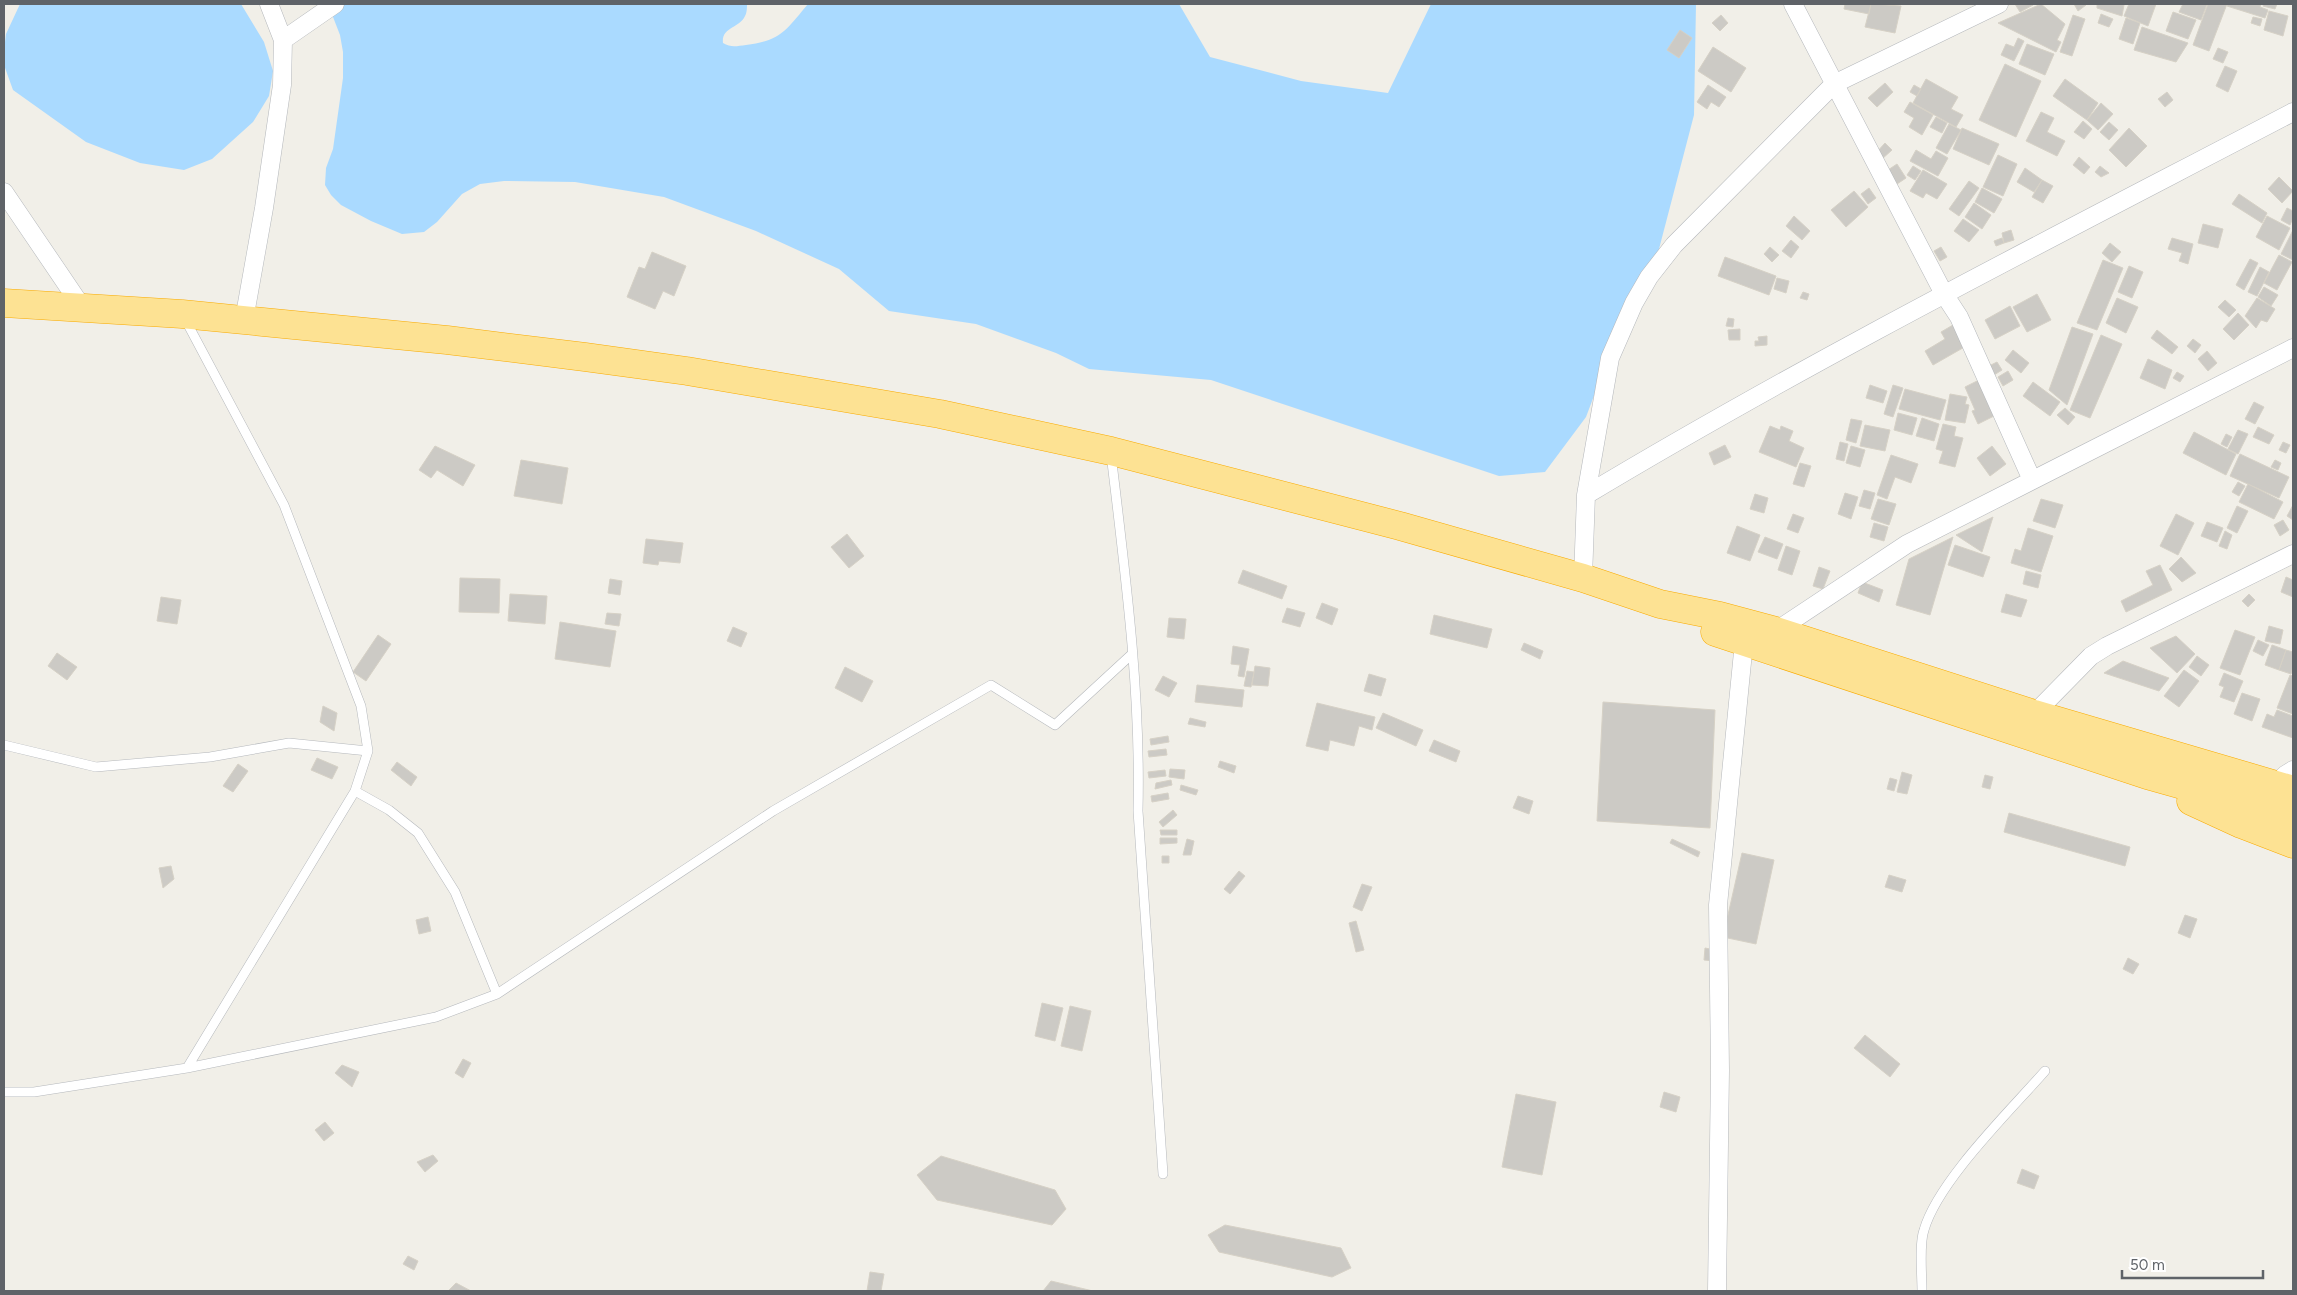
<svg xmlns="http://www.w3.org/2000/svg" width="2297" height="1295" font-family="Figtree,sans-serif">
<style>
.water{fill:#aadaff}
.building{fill:#cccac5;stroke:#d6d1c6}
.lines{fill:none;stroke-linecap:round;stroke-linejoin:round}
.lane-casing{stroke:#b5b8bc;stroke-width:10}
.street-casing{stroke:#b5b8bc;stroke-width:19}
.highway-casing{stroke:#f9ab00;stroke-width:29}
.lane{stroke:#fff;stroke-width:9}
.street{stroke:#fff;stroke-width:18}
.highway{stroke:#fde293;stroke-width:28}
</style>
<rect width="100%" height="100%" fill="#f1efe8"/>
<!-- water -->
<path class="water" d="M 20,4 L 241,4 L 264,42 L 273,71 L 269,96 L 253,122 L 212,159 L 184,170 L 140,163 L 86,142 L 13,90 L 4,65 L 4,50 L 6,34 Z
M 328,4 L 747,4 C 747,7 747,13 745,16 C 740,28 721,27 723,43 C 731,48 737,46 746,45 C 781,41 787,29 808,4 L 1179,4 L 1210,57 L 1301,81 L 1388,93 L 1431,4 L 1696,4 L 1694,115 L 1659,249 L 1612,348 L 1586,417 L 1545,472 L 1499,476 L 1211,380 L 1089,369 L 1056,353 L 976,324 L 889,311 L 839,269 L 756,231 L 664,197 L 575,182 L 504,181 L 480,184 L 462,194 L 437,222 L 424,232 L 402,234 L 371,221 L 341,205 L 331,195 L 325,185 L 326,168 L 333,149 L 343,78 L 343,52 L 340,35 Z"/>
<!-- building -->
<path class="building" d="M 1845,4 L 1871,4 L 1869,14 L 1844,9 Z
M 1871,4 L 1901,6 L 1895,33 L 1865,27 Z
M 2015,4 L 2033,4 L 2033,5 L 2020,12 Z
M 2041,4 L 2065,24 L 2057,40 L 2061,42 L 2056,52 L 1998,23 Z
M 2074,4 L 2085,4 L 2086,5 L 2078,11 Z
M 2097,4 L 2121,4 L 2124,5 L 2122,16 L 2097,8 Z
M 2129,4 L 2156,4 L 2148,26 L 2124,16 Z
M 2183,4 L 2207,4 L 2201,20 L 2179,12 Z
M 2208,4 L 2227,4 L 2209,51 L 2193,45 Z
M 2228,4 L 2261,4 L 2260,7 L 2268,10 L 2265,18 L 2227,6 Z
M 2264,4 L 2277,4 L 2275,9 L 2263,6 Z
M 2269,11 L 2288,16 L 2283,36 L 2264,30 Z
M 2173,12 L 2196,20 L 2188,39 L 2166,31 Z
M 2101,14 L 2113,19 L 2109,27 L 2098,23 Z
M 1721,15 L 1728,23 L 1720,31 L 1712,23 Z
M 2073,15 L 2085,19 L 2072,56 L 2060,52 Z
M 2253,17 L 2262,19 L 2260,26 L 2251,23 Z
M 2126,18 L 2140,23 L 2133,44 L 2119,39 Z
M 2142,27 L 2188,43 L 2176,62 L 2134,50 Z
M 1680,30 L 1692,38 L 1679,58 L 1667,50 Z
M 2018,38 L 2024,41 L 2014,61 L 2001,55 L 2006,44 L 2014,47 Z
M 2027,44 L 2054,54 L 2045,75 L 2019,64 Z
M 1713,47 L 1746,68 L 1731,92 L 1698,71 Z
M 2218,48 L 2228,52 L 2223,63 L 2213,59 Z
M 2005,64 L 2041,81 L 2016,137 L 1979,120 Z
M 2225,66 L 2237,71 L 2228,92 L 2216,86 Z
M 1926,79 L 1958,97 L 1951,109 L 1963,115 L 1956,127 L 1913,103 Z
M 2065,79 L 2098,103 L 2087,120 L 2053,96 Z
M 1885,83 L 1893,92 L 1877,107 L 1868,98 Z
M 1708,85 L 1726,97 L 1719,107 L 1711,102 L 1707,109 L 1697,102 Z
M 1914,85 L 1921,89 L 1917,96 L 1910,92 Z
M 2167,92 L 2173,100 L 2165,107 L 2158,99 Z
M 1910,102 L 1933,115 L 1922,135 L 1909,127 L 1914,118 L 1904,112 Z
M 2101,103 L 2113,114 L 2098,130 L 2087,120 Z
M 2041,112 L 2054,118 L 2047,132 L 2065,141 L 2057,156 L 2026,141 Z
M 1936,117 L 1947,123 L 1942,133 L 1930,127 Z
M 2083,121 L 2092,129 L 2084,139 L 2074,132 Z
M 2109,122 L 2118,130 L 2109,140 L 2100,132 Z
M 1949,124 L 1961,130 L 1947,154 L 1936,148 Z
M 1962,128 L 1999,144 L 1989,165 L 1953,149 Z
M 2129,128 L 2147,146 L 2126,167 L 2109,150 Z
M 1885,143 L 1892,150 L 1882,159 L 1876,153 Z
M 1916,150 L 1931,159 L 1936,151 L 1948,158 L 1938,176 L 1910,161 Z
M 1998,155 L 2017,164 L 2003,196 L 1983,187 Z
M 2079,157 L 2090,167 L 2084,174 L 2073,165 Z
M 1897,164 L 1906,178 L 1897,184 L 1888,170 Z
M 1913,166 L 1921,171 L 1915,180 L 1907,175 Z
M 2100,166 L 2109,173 L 2101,177 L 2095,172 Z
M 2025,168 L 2042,180 L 2034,192 L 2017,182 Z
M 1923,170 L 1947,184 L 1937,199 L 1926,193 L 1923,198 L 1910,191 Z
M 2279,177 L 2293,191 L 2282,203 L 2268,189 Z
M 2042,180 L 2053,186 L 2043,203 L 2032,197 Z
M 1969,181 L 1979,188 L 1959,216 L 1949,209 Z
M 1869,188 L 1876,198 L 1868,204 L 1861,194 Z
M 1982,188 L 2002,199 L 1994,213 L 1975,202 Z
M 1854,191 L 1868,207 L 1846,227 L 1831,210 Z
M 2239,194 L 2267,213 L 2262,223 L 2232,204 Z
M 1974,203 L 1991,215 L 1982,229 L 1965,217 Z
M 2287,208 L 2293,211 L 2293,218 L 2290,225 L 2281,220 Z
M 1794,216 L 1810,231 L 1802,240 L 1786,226 Z
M 2267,216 L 2290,228 L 2279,250 L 2256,237 Z
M 1963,219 L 1979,230 L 1969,242 L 1954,231 Z
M 2203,224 L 2223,229 L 2218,248 L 2198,243 Z
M 2011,230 L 2014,240 L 2004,243 L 2002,233 Z
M 2293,230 L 2293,260 L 2281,254 Z
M 2002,238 L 2004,243 L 1996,246 L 1994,241 Z
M 2172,238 L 2193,244 L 2188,264 L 2179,261 L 2182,253 L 2168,249 Z
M 1791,240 L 1799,247 L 1791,258 L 1782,251 Z
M 2110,243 L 2121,252 L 2112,262 L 2102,253 Z
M 1770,247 L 1779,255 L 1772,262 L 1764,254 Z
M 1941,247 L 1947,257 L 1940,261 L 1934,251 Z
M 652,252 L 686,266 L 674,296 L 663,291 L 655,309 L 627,297 L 639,267 L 645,269 Z
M 2279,255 L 2292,262 L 2277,290 L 2264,283 Z
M 1725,257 L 1776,276 L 1769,295 L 1718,276 Z
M 2250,259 L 2258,263 L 2244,290 L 2236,285 Z
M 2103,260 L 2123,268 L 2097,330 L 2077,323 Z
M 2129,266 L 2143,272 L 2132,298 L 2118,292 Z
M 2260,267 L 2269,272 L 2257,296 L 2248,292 Z
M 1777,278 L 1789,281 L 1786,293 L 1774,289 Z
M 2264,287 L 2278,295 L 2271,306 L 2258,297 Z
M 1803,292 L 1809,294 L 1807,300 L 1800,298 Z
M 2037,294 L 2051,320 L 2027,332 L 2013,307 Z
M 2117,298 L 2138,307 L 2126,333 L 2106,323 Z
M 2257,298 L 2275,309 L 2267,322 L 2261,320 L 2256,328 L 2245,316 Z
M 2225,300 L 2236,310 L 2229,317 L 2218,307 Z
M 2010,306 L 2020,326 L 1995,339 L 1985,320 Z
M 2238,313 L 2249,325 L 2234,340 L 2223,329 Z
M 1728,318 L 1734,319 L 1733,327 L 1726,326 Z
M 1953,325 L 1968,345 L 1933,365 L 1925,351 L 1945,339 L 1941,332 Z
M 2072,327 L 2093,334 L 2067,405 L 2049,390 Z
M 1740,329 L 1740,340 L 1729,340 L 1728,330 Z
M 2157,330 L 2178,347 L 2172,354 L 2151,338 Z
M 2101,335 L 2122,344 L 2090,418 L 2070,410 Z
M 1767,336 L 1767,345 L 1755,346 L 1755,341 L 1759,341 L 1758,337 Z
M 2193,339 L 2201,345 L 2195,353 L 2187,346 Z
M 2013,350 L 2029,363 L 2021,373 L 2005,360 Z
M 2207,351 L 2217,363 L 2208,371 L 2198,359 Z
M 2148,359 L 2172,370 L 2165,389 L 2140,378 Z
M 1997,362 L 2002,370 L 1994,375 L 1989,366 Z
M 2008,371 L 2013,380 L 2003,386 L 1998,377 Z
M 2177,372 L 2184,376 L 2180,382 L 2173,378 Z
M 1979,380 L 1994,416 L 1978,424 L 1972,411 L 1975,410 L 1965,387 Z
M 2033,382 L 2060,402 L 2050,416 L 2023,396 Z
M 1870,385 L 1887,391 L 1883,403 L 1866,398 Z
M 1893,385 L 1903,388 L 1893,417 L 1884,414 Z
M 1905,389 L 1946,400 L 1940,420 L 1899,409 Z
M 1950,394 L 1967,397 L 1965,404 L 1969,405 L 1965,423 L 1945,420 Z
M 2254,402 L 2264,407 L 2255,424 L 2245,419 Z
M 2065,408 L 2075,417 L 2068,425 L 2057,415 Z
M 1898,413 L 1917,418 L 1912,435 L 1894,430 Z
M 1922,418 L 1939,424 L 1934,441 L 1916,436 Z
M 1851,419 L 1862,421 L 1856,443 L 1846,440 Z
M 1943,424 L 1956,427 L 1954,436 L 1963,438 L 1955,467 L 1939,463 L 1943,451 L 1936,449 Z
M 1865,425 L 1890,430 L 1885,451 L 1860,446 Z
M 1770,426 L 1780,430 L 1781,426 L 1793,431 L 1789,441 L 1804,448 L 1796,467 L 1759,452 Z
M 2258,427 L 2274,435 L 2269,444 L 2253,437 Z
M 2238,430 L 2248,434 L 2238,454 L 2228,449 Z
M 2194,432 L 2236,454 L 2226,475 L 2183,453 Z
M 2226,434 L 2232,437 L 2227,447 L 2221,444 Z
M 1840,442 L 1848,444 L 1844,461 L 1836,459 Z
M 2283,442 L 2290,445 L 2286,453 L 2279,450 Z
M 1725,445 L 1731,457 L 1714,465 L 1709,453 Z
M 435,446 L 475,465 L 463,486 L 437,470 L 431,478 L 419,470 Z
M 1851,446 L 1865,450 L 1860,467 L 1846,463 Z
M 1992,446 L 2006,464 L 1990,476 L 1977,458 Z
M 2240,454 L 2289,477 L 2279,498 L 2230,476 Z
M 1891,455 L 1918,464 L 1911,483 L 1895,477 L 1887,499 L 1877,495 Z
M 521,460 L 568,468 L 562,504 L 514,496 Z
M 2275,460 L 2281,463 L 2278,470 L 2271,467 Z
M 1800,463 L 1811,466 L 1804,487 L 1793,484 Z
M 2238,482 L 2245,486 L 2239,496 L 2232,492 Z
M 2248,484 L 2283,502 L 2274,519 L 2239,502 Z
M 1864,490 L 1875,493 L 1870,509 L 1859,506 Z
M 1845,493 L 1858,497 L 1851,519 L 1838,514 Z
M 1755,494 L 1768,498 L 1764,513 L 1750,509 Z
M 1878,499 L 1896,504 L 1889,525 L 1871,519 Z
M 2041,499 L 2063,505 L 2055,528 L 2033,521 Z
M 2293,505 L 2293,520 L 2287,516 Z
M 2237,506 L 2248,511 L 2237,533 L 2227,528 Z
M 1793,514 L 1804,518 L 1798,533 L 1787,529 Z
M 2176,514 L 2194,523 L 2178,555 L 2160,546 Z
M 1993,517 L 1982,552 L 1956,535 Z
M 2283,520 L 2289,530 L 2280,536 L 2274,525 Z
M 2207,522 L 2223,528 L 2217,542 L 2201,536 Z
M 1874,523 L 1888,527 L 1884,541 L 1870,537 Z
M 1737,526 L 1760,535 L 1750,561 L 1727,553 Z
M 2028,528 L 2053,536 L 2041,572 L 2011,563 L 2015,549 L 2021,551 Z
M 2225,531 L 2232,535 L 2227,549 L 2219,546 Z
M 847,534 L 864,556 L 849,568 L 831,547 Z
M 1765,537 L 1783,544 L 1777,559 L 1758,552 Z
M 1953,537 L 1930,615 L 1896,605 L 1909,559 Z
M 646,539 L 683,543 L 680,563 L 659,561 L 658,565 L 643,563 Z
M 1955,545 L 1990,557 L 1983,577 L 1948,565 Z
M 1786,546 L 1800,551 L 1792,575 L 1778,570 Z
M 2181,557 L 2196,573 L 2182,582 L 2169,569 Z
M 2160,565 L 2172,590 L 2126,612 L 2121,601 L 2153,585 L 2146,571 Z
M 1819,567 L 1830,571 L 1823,589 L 1813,586 Z
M 1243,570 L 1287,586 L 1282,599 L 1238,583 Z
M 2026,571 L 2041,575 L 2038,588 L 2023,584 Z
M 2286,577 L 2293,580 L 2293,597 L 2281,592 Z
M 460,578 L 500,579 L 499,613 L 459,612 Z
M 610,579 L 622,581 L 620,595 L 608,593 Z
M 1862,582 L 1883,590 L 1879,602 L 1858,593 Z
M 510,594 L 547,596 L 545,624 L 508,621 Z
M 2006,594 L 2027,600 L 2021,617 L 2001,612 Z
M 2249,594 L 2255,600 L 2248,607 L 2242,601 Z
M 161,597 L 181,600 L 177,624 L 157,621 Z
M 1322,603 L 1338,609 L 1332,625 L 1316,618 Z
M 1287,608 L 1305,613 L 1300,627 L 1282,622 Z
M 607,613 L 621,614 L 619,626 L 605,624 Z
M 1434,615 L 1492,629 L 1487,648 L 1430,634 Z
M 1169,618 L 1186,619 L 1184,639 L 1167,637 Z
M 560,622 L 616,631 L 610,667 L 555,659 Z
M 2269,626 L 2283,630 L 2280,644 L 2265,641 Z
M 733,627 L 747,633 L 741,647 L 727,641 Z
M 2235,630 L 2255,637 L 2240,675 L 2220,668 Z
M 378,635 L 391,644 L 366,681 L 353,672 Z
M 2176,636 L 2195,654 L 2177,673 L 2150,648 Z
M 2258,640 L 2269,645 L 2263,656 L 2253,651 Z
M 1524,643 L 1543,651 L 1540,659 L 1521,650 Z
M 2272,645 L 2286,650 L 2279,670 L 2265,665 Z
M 1233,646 L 1249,649 L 1244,677 L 1238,676 L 1240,665 L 1231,664 Z
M 2286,650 L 2293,652 L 2293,666 L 2291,674 L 2279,670 Z
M 57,653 L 77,667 L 67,680 L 48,666 Z
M 2197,656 L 2209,665 L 2201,676 L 2189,667 Z
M 2123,661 L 2169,678 L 2159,691 L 2104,673 Z
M 1255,666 L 1270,668 L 1268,686 L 1252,685 Z
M 845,667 L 873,681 L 862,702 L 835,688 Z
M 2184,670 L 2199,681 L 2179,707 L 2164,696 Z
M 1247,671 L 1254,672 L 1251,687 L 1244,686 Z
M 2224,673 L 2243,681 L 2234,702 L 2220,697 L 2224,687 L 2219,685 Z
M 1369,674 L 1386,679 L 1381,696 L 1364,691 Z
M 2290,675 L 2293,676 L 2293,714 L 2277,708 Z
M 1163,676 L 1177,683 L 1169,697 L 1155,690 Z
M 1197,685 L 1244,690 L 1242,707 L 1195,702 Z
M 2242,693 L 2260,699 L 2252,721 L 2234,714 Z
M 1603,702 L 1715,710 L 1710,828 L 1597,821 Z
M 1317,703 L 1375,717 L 1372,730 L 1359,726 L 1354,746 L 1330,740 L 1328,751 L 1306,746 Z
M 323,706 L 337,713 L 334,731 L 320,722 Z
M 2277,710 L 2293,716 L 2293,738 L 2262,727 L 2267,714 L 2274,717 Z
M 1383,713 L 1423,730 L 1416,746 L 1376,728 Z
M 1190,718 L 1206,722 L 1205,727 L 1188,724 Z
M 1168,736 L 1169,742 L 1151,745 L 1150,739 Z
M 1434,740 L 1460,751 L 1456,762 L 1429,751 Z
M 1166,749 L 1167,755 L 1149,757 L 1148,751 Z
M 317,758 L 338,767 L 332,779 L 311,770 Z
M 1220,761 L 1236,766 L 1234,773 L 1218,767 Z
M 397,762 L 417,777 L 411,786 L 391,770 Z
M 238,764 L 248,771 L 233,792 L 223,786 Z
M 1170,769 L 1185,770 L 1184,779 L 1169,777 Z
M 1165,770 L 1166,776 L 1149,778 L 1148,772 Z
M 1902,772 L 1912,775 L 1907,794 L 1897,792 Z
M 1985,775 L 1993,777 L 1990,789 L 1982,787 Z
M 1890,778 L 1897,780 L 1894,791 L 1887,789 Z
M 1171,780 L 1172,785 L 1155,789 L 1156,783 Z
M 1181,785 L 1198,790 L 1196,795 L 1180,790 Z
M 1168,793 L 1169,799 L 1152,802 L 1151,796 Z
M 1518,796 L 1533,801 L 1529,814 L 1513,808 Z
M 1173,810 L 1177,815 L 1163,827 L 1159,822 Z
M 2009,813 L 2130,847 L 2125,866 L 2004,832 Z
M 1160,830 L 1177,830 L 1177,835 L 1161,835 Z
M 1160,838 L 1177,838 L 1177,843 L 1160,844 Z
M 1187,839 L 1194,841 L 1191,855 L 1183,855 Z
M 1672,839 L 1700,852 L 1698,857 L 1670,843 Z
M 1742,853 L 1774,860 L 1756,944 L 1723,937 Z
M 1162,856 L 1169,856 L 1169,863 L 1162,863 Z
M 171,866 L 174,879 L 163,888 L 159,868 Z
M 1239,871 L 1245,876 L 1230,894 L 1224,889 Z
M 1889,875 L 1906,880 L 1902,892 L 1885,887 Z
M 1362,884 L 1372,887 L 1362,911 L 1353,907 Z
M 2185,915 L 2197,919 L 2190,938 L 2178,933 Z
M 428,917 L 431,931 L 419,934 L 416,920 Z
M 1356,921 L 1364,950 L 1356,952 L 1349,923 Z
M 1705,948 L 1715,950 L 1714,961 L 1704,960 Z
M 2128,958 L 2139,964 L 2133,974 L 2123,969 Z
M 1042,1003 L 1063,1008 L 1055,1041 L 1035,1036 Z
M 1070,1006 L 1091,1011 L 1082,1051 L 1061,1046 Z
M 1865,1035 L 1900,1064 L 1890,1077 L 1854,1048 Z
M 463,1059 L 471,1063 L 463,1078 L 455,1073 Z
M 342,1065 L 359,1072 L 352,1087 L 335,1073 Z
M 1664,1092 L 1680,1097 L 1676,1112 L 1660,1107 Z
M 1516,1094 L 1556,1102 L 1542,1175 L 1502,1167 Z
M 325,1122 L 334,1133 L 324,1141 L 315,1130 Z
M 433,1155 L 438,1161 L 425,1172 L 417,1162 Z
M 941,1156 L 1055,1190 L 1066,1209 L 1052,1225 L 937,1200 L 917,1175 Z
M 2022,1169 L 2039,1176 L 2034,1189 L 2017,1183 Z
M 1225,1225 L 1341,1248 L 1351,1268 L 1332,1277 L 1219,1252 L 1208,1235 Z
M 408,1256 L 418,1261 L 414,1270 L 403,1264 Z
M 870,1272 L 884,1274 L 881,1291 L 867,1291 Z
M 1051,1281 L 1093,1291 L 1043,1291 Z
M 456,1283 L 471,1291 L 448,1291 Z"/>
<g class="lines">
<!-- lane casing -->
<g class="lane-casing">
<path id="lane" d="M 185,319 L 284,505 L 361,706 L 368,751 L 355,791 L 187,1068
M 1111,454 C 1125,572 1141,691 1138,811 L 1163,1174
M 4,745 L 96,767 L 210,757 L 289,743 L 368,751
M 355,791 L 389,810 L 418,833 L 455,892 L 497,994
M 4,1092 L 34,1092 L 187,1068 L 436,1017 L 497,994 L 773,811 L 991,685 L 1055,725 L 1132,654
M 1922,1291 C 1922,1275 1919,1244 1924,1230 C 1938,1181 2010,1111 2045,1071"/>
</g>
<!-- street casing -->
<g class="street-casing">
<path id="street" d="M 1793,4 L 1944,294 L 1959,317 L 2032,480
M 283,40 L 335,4
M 4,192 L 82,307
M 244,320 L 264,208 L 282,85 L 283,40 L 269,4
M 1586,495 L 1610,358 L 1634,303 L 1649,277 L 1674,245 L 1834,84 L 1999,4
M 1583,578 L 1586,495 C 1816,357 2056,236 2293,112
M 1776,631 L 1907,544 L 2293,348
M 2034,714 L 2091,656 L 2107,646 L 2293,554
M 2285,775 L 2293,770
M 1717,1291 L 1720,1070 L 1718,905 L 1744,642"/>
</g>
<!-- highway casing -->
<g class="highway-casing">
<path id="highway" d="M 4,303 L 182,314 L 447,340 L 585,357 L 687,371 L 940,414 L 1111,451 L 1400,526 L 1583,578 L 1660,604 L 1720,616 L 1776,631 L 2034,714 L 2293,790
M 1715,632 L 2147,775 L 2293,816
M 2191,801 L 2241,824 L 2293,844"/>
</g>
<!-- lane -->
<use href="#lane" class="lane"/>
<!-- street -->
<use href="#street" class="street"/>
<!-- highway -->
<use href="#highway" class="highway"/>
</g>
<!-- border -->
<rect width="2297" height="1295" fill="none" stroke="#5f6368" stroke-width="10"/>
<!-- scale -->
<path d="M2122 1270v8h141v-8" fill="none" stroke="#5f6368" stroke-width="2.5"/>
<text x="2130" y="1270" font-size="15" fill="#5f6368" stroke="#ffffff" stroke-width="4" paint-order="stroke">50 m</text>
</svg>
